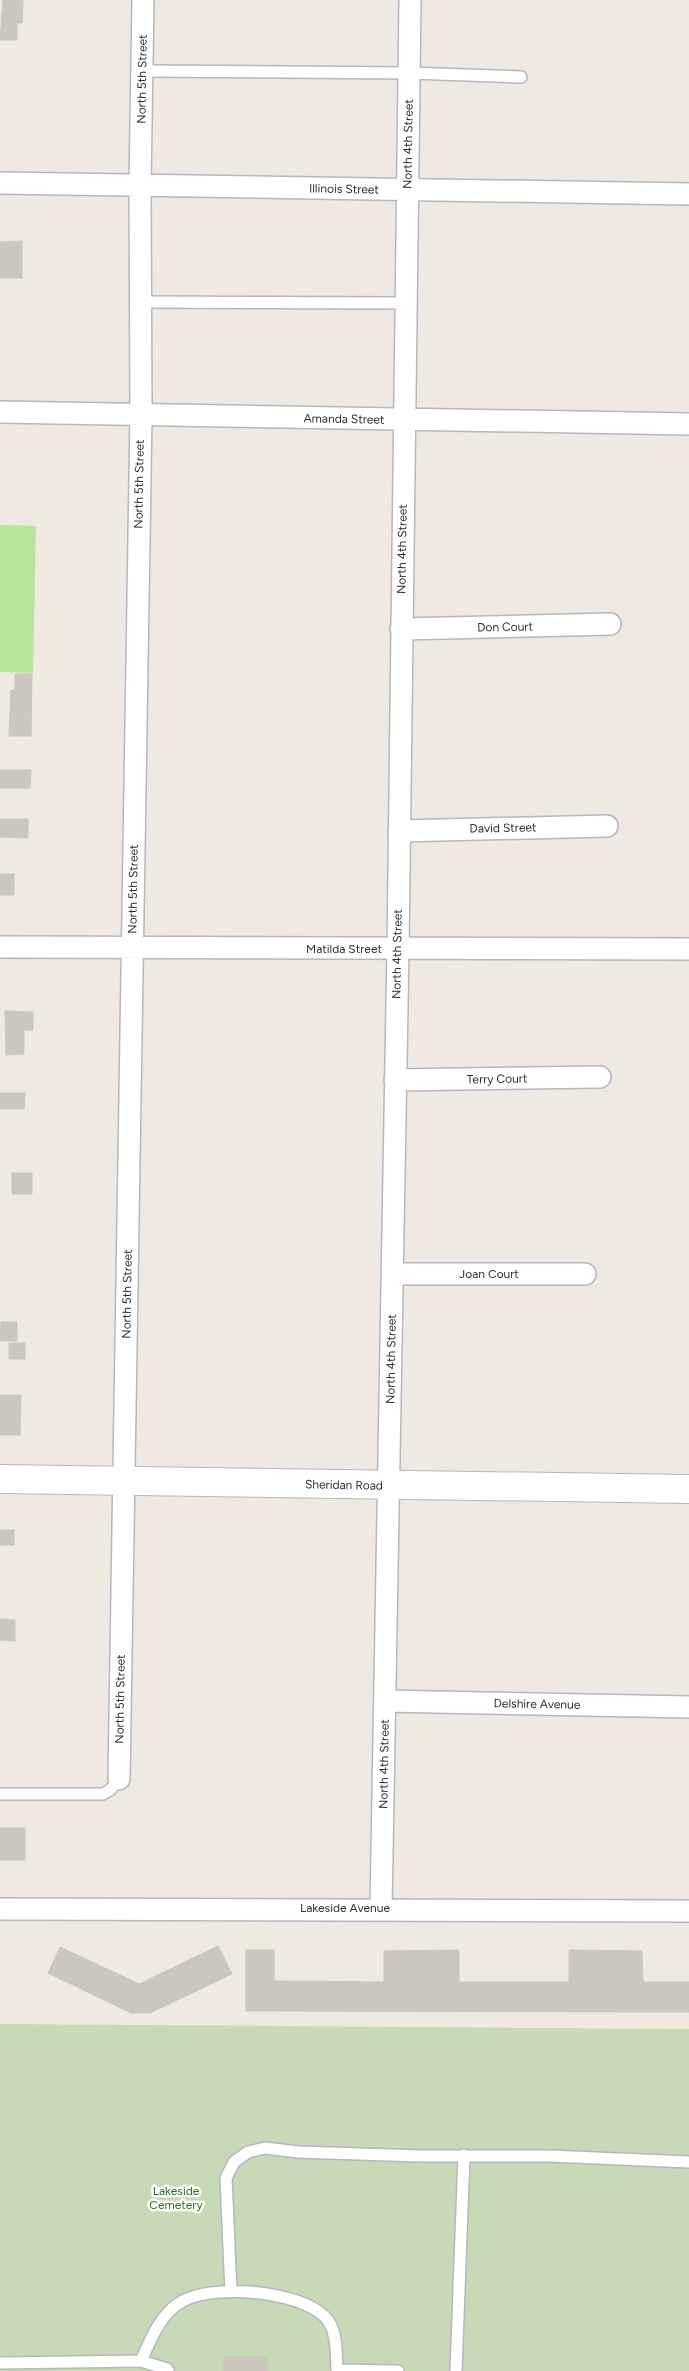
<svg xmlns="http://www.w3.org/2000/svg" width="689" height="2371" font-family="Figtree,sans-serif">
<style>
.green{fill:#b6e59e}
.cemetery{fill:#c8d9b8}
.building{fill:#cbc7bf;stroke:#cbc5ba}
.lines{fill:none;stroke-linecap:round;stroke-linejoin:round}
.service-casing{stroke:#b4b7c1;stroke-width:14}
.minor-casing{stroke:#b4b7c1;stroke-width:24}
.secondary-casing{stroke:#b4b7c1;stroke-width:30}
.service{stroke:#fff;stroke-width:11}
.minor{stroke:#fff;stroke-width:21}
.secondary{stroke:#fff;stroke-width:28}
.labels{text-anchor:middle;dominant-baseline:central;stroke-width:5;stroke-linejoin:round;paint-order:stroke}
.street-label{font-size:12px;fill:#2e2e2e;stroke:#fff}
.park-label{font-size:12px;fill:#2c6e1b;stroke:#fff}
</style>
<rect width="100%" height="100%" fill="#efe9e1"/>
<!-- green -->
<path class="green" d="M 0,525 L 36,526 L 33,673 L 0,672 Z"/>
<!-- cemetery -->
<path class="cemetery" d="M 0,2024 L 689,2029 L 689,2371 L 0,2371 Z"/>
<!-- building -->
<path class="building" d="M 3,0 L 23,0 L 22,23 L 17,23 L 17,40 L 0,40 Z
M 22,241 L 22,278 L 0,278 L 0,242 Z
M 15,674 L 32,674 L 31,736 L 9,736 L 11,690 L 15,690 Z
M 0,770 L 31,770 L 30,788 L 0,788 Z
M 0,819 L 28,819 L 28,838 L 0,837 Z
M 0,874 L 14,874 L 14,895 L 0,895 Z
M 5,1011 L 33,1012 L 33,1030 L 24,1030 L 24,1054 L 6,1055 Z
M 0,1093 L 25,1093 L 24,1109 L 0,1109 Z
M 12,1173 L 32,1173 L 32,1194 L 12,1194 Z
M 1,1322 L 17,1322 L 17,1341 L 0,1341 Z
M 9,1343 L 25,1343 L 25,1359 L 9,1359 Z
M 0,1395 L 21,1395 L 20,1435 L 0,1435 Z
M 0,1530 L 14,1530 L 14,1545 L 0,1545 Z
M 0,1619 L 15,1620 L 15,1641 L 0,1640 Z
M 0,1828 L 25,1828 L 25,1860 L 0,1860 Z
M 218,1946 L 232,1974 L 150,2013 L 131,2013 L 48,1973 L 60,1947 L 139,1984 Z
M 246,1950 L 274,1950 L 274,1981 L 384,1982 L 384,1951 L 459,1950 L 459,1982 L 569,1982 L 569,1950 L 642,1951 L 643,1982 L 689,1982 L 689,2012 L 246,2011 Z
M 224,2357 L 267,2357 L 267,2371 L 224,2371 Z"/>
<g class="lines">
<!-- service casing -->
<g class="service-casing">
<path id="service" d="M 142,71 L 409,73 L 521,77
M 141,302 L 406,303
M 0,1794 L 103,1794 L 110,1790 L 119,1779
M 231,2292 L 226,2178 L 234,2162 L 248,2152 L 265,2148 L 298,2152 L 420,2156 L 550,2156 L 689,2162
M 141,2361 C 150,2341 160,2314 181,2302 C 213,2283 298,2291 324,2316 C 338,2328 336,2355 337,2371
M 0,2363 L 141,2361 L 167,2369 L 168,2371
M 337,2370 L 398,2371
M 456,2371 L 464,2155"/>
</g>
<!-- minor casing -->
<g class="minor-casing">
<path id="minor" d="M 0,183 L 689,194
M 0,412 L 689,424
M 401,629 L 610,624
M 399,831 L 607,826
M 0,947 L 689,949
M 395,1080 L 600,1077
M 393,1274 L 585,1274
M 385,1701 L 689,1707
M 119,1779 L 141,415 L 140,186 L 143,0
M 381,1908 L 398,949 L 410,0
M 0,1909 L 689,1911"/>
</g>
<!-- secondary casing -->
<g class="secondary-casing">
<path id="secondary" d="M 0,1479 L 689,1489"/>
</g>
<!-- service -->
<use href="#service" class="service"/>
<!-- minor -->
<use href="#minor" class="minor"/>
<!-- secondary -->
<use href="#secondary" class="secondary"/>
</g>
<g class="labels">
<!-- street labels -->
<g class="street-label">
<text transform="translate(142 79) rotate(-89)">North 5th Street</text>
<text transform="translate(408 144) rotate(-89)">North 4th Street</text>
<text transform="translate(344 189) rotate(1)">Illinois Street</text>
<text transform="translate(344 419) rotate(1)">Amanda Street</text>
<text transform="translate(139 484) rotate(-89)">North 5th Street</text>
<text transform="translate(402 549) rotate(-89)">North 4th Street</text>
<text transform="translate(505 627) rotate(-1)">Don Court</text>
<text transform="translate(503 828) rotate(-1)">David Street</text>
<text transform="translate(133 889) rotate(-89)">North 5th Street</text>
<text x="344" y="949">Matilda Street</text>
<text transform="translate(397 954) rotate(-89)">North 4th Street</text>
<text transform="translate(497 1079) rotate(-1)">Terry Court</text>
<text x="489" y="1274">Joan Court</text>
<text transform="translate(127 1294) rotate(-89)">North 5th Street</text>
<text transform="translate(391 1359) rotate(-89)">North 4th Street</text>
<text transform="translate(344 1485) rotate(1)">Sheridan Road</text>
<text transform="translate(120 1699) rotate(-89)">North 5th Street</text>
<text transform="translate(537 1704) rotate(1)">Delshire Avenue</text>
<text transform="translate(384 1764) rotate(-89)">North 4th Street</text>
<text x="345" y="1908">Lakeside Avenue</text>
</g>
<!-- park labels -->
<g class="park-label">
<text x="176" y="2191">Lakeside<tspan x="176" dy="14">Cemetery</tspan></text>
</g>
</g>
</svg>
